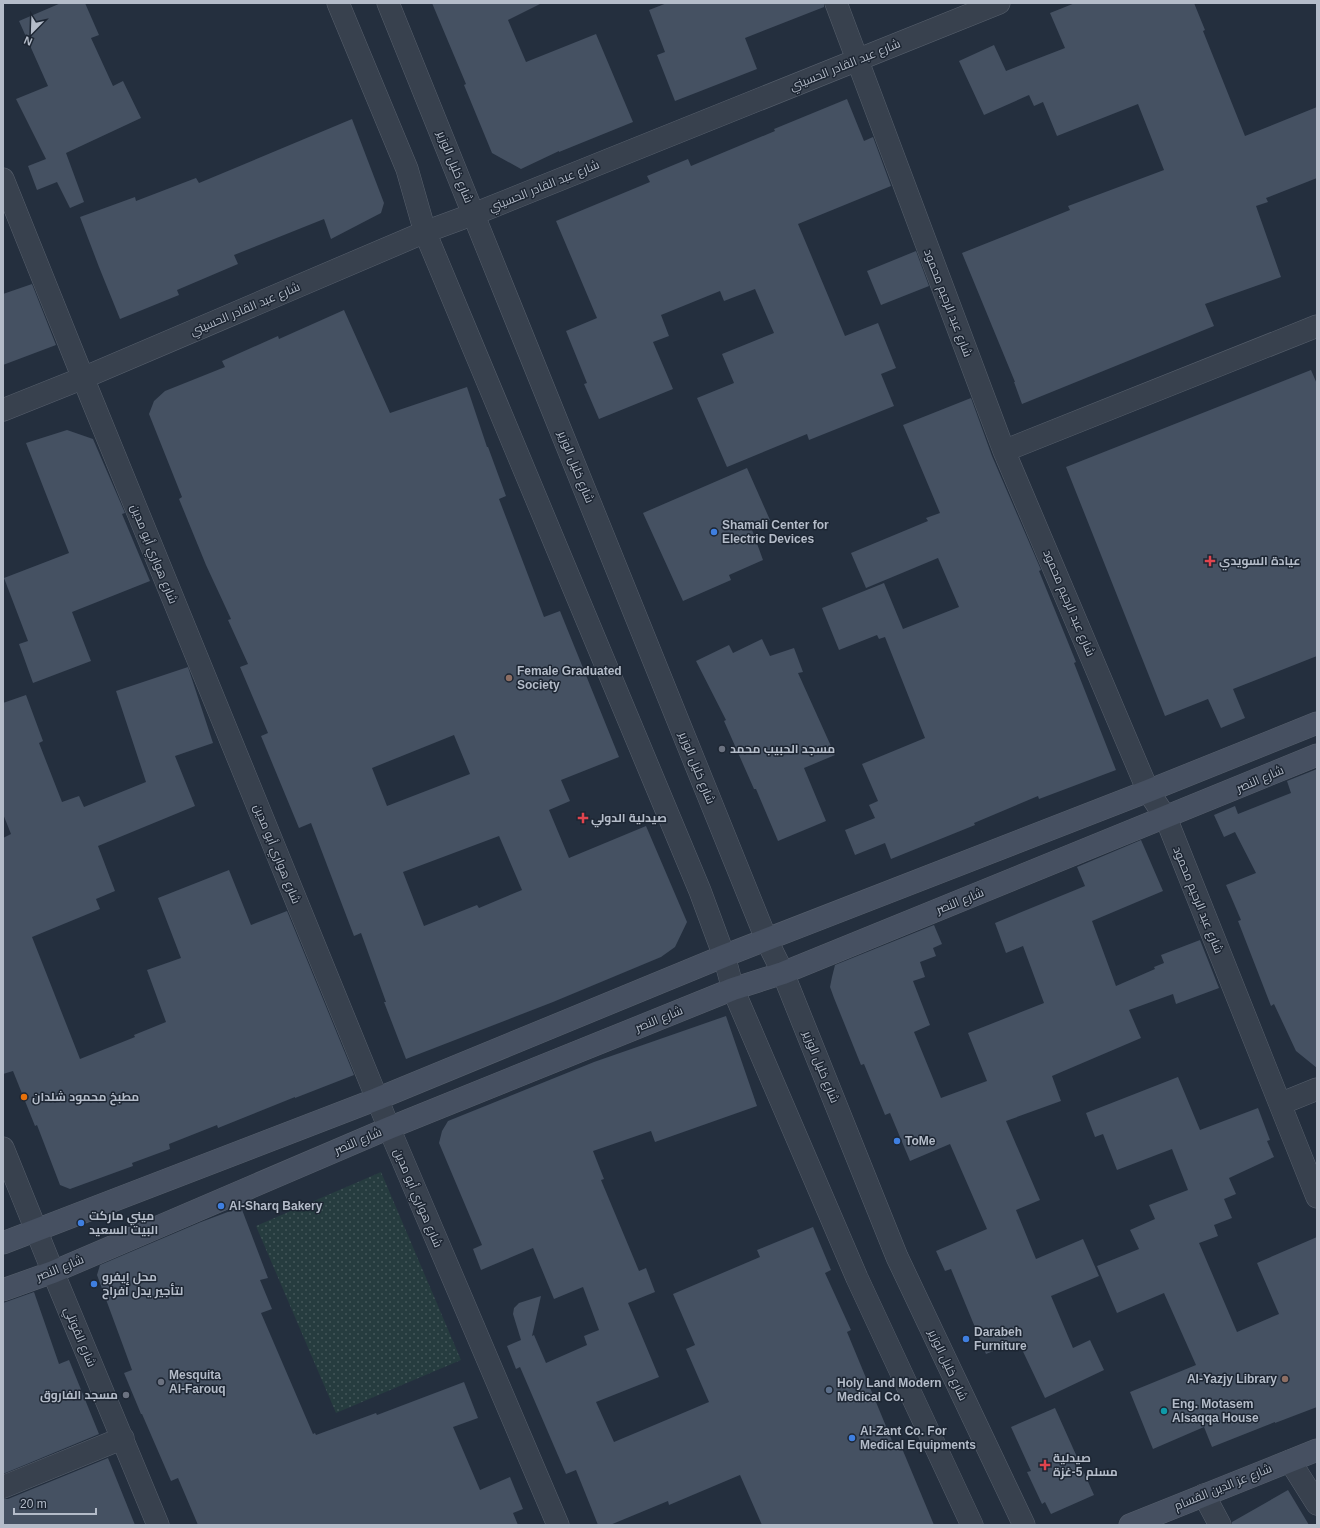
<svg xmlns="http://www.w3.org/2000/svg" width="1320" height="1528" font-family="Helvetica,Cairo,sans-serif">
<style>
.grass{fill:url(#grass-dots)}
.building{fill:#455162;fill-rule:evenodd}
.lines{fill:none;stroke-linecap:round;stroke-linejoin:round}
.minor-casing{stroke:#565f6c;stroke-width:23}
.secondary-casing{stroke:#565f6c;stroke-width:23}
.minor{stroke:#38414e;stroke-width:22}
.secondary{stroke:#465061;stroke-width:22}
.shop-dot{fill:#3f7fe0;stroke:#1d2633;stroke-width:1.5}
.health-dot{fill:#e0444e;stroke:#1d2633;stroke-width:1.5}
.education-dot{fill:#8d6e63;stroke:#1d2633;stroke-width:1.5}
.worship-dot{fill:#6b7280;stroke:#1d2633;stroke-width:1.5}
.food-dot{fill:#e8710a;stroke:#1d2633;stroke-width:1.5}
.service-dot{fill:#5c6f8a;stroke:#1d2633;stroke-width:1.5}
.culture-dot{fill:#0f9aa8;stroke:#1d2633;stroke-width:1.5}
.labels{text-anchor:middle;dominant-baseline:central;stroke-width:3;stroke-linejoin:round;paint-order:stroke}
.street-label{font-size:12px;fill:#b4bcc9;stroke:#1d2633}
.poi-label{font-size:12px;font-weight:bold;fill:#b4bcc9;stroke:#1d2633;text-anchor:start}
</style>
<defs>
<pattern id="grass-dots" width="8" height="8" patternUnits="userSpaceOnUse"><rect width="8" height="8" fill="#263c3f"/><path d="M2 2h.1M6 6h.1" fill="none" stroke="#435659" stroke-width="1.8" stroke-linecap="round"/></pattern>
</defs>
<rect width="100%" height="100%" fill="#242f3e"/>
<!-- grass -->
<path class="grass" d="M 381,1172 L 461,1360 L 336,1413 L 256,1226 Z"/>
<!-- building -->
<path class="building" d="M 61,3 L 85,3 L 99,35 L 91,38 L 113,86 L 123,81 L 141,118 L 66,153 L 84,202 L 70,208 L 57,182 L 37,190 L 28,166 L 46,159 L 16,99 L 48,86 L 19,21 Z
M 432,3 L 542,3 L 508,20 L 526,62 L 596,34 L 633,122 L 559,152 L 559,151 L 521,169 L 492,153 L 464,85 L 466,84 Z
M 667,3 L 824,3 L 824,7 L 745,38 L 757,69 L 675,101 L 657,55 L 665,52 L 649,10 Z
M 1075,3 L 1194,3 L 1205,30 L 1203,31 L 1245,136 L 1317,107 L 1317,178 L 1266,198 L 1268,202 L 1256,206 L 1281,277 L 1205,304 L 1214,326 L 1022,404 L 1014,382 L 1015,382 L 962,253 L 1070,210 L 1068,206 L 1164,170 L 1138,104 L 1057,136 L 1043,102 L 1034,106 L 1029,95 L 984,115 L 959,61 L 994,45 L 1006,71 L 1065,48 L 1050,13 Z
M 847,99 L 864,141 L 873,137 L 891,186 L 798,224 L 845,336 L 878,323 L 896,368 L 881,374 L 894,406 L 809,440 L 807,434 L 727,467 L 697,398 L 734,383 L 722,354 L 774,333 L 755,289 L 724,301 L 720,291 L 661,315 L 669,336 L 653,342 L 673,389 L 599,419 L 584,384 L 587,383 L 566,331 L 597,318 L 556,221 L 650,182 L 647,176 L 688,159 L 691,166 L 775,131 L 774,129 Z
M 352,119 L 384,203 L 381,213 L 331,239 L 324,219 L 234,255 L 238,264 L 177,290 L 179,295 L 120,319 L 99,267 L 80,217 L 135,197 L 136,201 L 196,178 L 199,183 Z
M 916,251 L 929,286 L 881,305 L 867,271 Z
M 32,284 L 56,345 L 3,365 L 3,294 Z
M 344,310 L 390,413 L 467,387 L 487,447 L 488,447 L 506,496 L 499,499 L 544,617 L 560,611 L 619,757 L 561,780 L 570,801 L 549,810 L 569,858 L 646,826 L 687,922 L 675,947 L 661,957 L 553,1002 L 406,1059 L 384,1002 L 386,1002 L 361,933 L 354,936 L 311,823 L 299,828 L 261,736 L 268,733 L 240,667 L 248,664 L 228,620 L 231,619 L 206,565 L 179,499 L 182,497 L 149,414 L 154,401 L 165,391 L 225,367 L 222,361 L 278,336 L 279,339 ZM 454,735 L 470,774 L 387,806 L 372,768 ZM 499,836 L 522,890 L 479,908 L 477,905 L 424,926 L 403,872 Z
M 1311,370 L 1317,384 L 1317,656 L 1233,689 L 1245,718 L 1221,728 L 1208,699 L 1165,716 L 1066,467 Z
M 971,398 L 992,456 L 1041,570 L 1039,571 L 1076,662 L 1074,663 L 1116,770 L 1039,799 L 1038,796 L 974,823 L 975,825 L 891,859 L 885,843 L 855,855 L 845,830 L 875,818 L 869,805 L 878,801 L 862,764 L 925,738 L 885,637 L 879,639 L 877,635 L 839,650 L 822,608 L 884,583 L 903,629 L 959,607 L 938,558 L 866,588 L 851,553 L 928,521 L 926,518 L 940,513 L 903,425 Z
M 67,430 L 93,439 L 125,513 L 122,514 L 150,581 L 72,612 L 91,661 L 33,683 L 19,644 L 28,641 L 4,578 L 69,553 L 26,443 Z
M 747,468 L 770,520 L 751,527 L 763,560 L 729,575 L 731,580 L 683,601 L 643,513 Z
M 762,639 L 770,656 L 794,648 L 803,672 L 798,673 L 835,755 L 804,768 L 826,821 L 778,841 L 756,789 L 754,789 L 724,721 L 726,720 L 696,661 L 729,645 L 733,653 Z
M 188,667 L 213,743 L 175,756 L 195,806 L 98,846 L 115,891 L 96,899 L 100,909 L 32,937 L 80,1059 L 135,1037 L 134,1035 L 166,1022 L 147,970 L 181,958 L 158,898 L 229,870 L 251,925 L 287,911 L 354,1075 L 295,1098 L 295,1097 L 218,1128 L 217,1125 L 169,1144 L 170,1149 L 132,1163 L 133,1166 L 70,1189 L 60,1185 L 37,1125 L 35,1126 L 13,1071 L 3,1074 L 3,838 L 11,834 L 3,814 L 3,703 L 26,695 L 43,741 L 39,743 L 62,802 L 79,796 L 84,807 L 146,782 L 116,691 Z
M 1317,769 L 1317,1068 L 1296,1051 L 1274,1004 L 1271,1006 L 1238,921 L 1241,920 L 1226,885 L 1256,873 L 1235,832 L 1224,837 L 1214,815 L 1235,806 L 1238,814 L 1291,793 L 1287,781 Z
M 1141,840 L 1163,891 L 1092,921 L 1116,986 L 1155,969 L 1154,967 L 1164,963 L 1161,955 L 1200,940 L 1219,988 L 1176,1004 L 1173,994 L 1129,1010 L 1141,1038 L 1052,1076 L 1061,1101 L 1006,1121 L 1040,1200 L 1016,1210 L 1036,1259 L 1083,1239 L 1099,1276 L 1051,1296 L 1073,1348 L 1090,1340 L 1104,1370 L 1045,1398 L 1018,1341 L 986,1354 L 951,1269 L 945,1271 L 936,1251 L 987,1229 L 950,1144 L 910,1161 L 890,1113 L 885,1115 L 864,1064 L 861,1065 L 834,998 L 830,987 L 832,977 L 835,965 L 934,925 L 942,944 L 933,948 L 936,956 L 920,962 L 925,977 L 913,981 L 930,1025 L 914,1032 L 941,1098 L 987,1081 L 968,1033 L 1044,1003 L 1023,946 L 1006,953 L 995,923 L 1085,886 L 1077,867 Z
M 726,1016 L 757,1106 L 655,1142 L 651,1131 L 593,1151 L 604,1179 L 601,1180 L 639,1271 L 646,1268 L 655,1292 L 628,1303 L 659,1377 L 596,1402 L 614,1442 L 709,1402 L 686,1349 L 695,1345 L 673,1294 L 760,1257 L 757,1250 L 813,1227 L 831,1270 L 825,1273 L 851,1330 L 847,1332 L 895,1448 L 901,1446 L 934,1525 L 762,1525 L 740,1475 L 669,1505 L 668,1501 L 610,1525 L 598,1525 L 576,1470 L 566,1474 L 520,1367 L 516,1369 L 507,1346 L 521,1340 L 513,1314 L 514,1308 L 519,1303 L 541,1296 L 532,1336 L 534,1335 L 546,1363 L 587,1345 L 584,1336 L 599,1330 L 583,1287 L 554,1299 L 533,1248 L 481,1270 L 473,1249 L 482,1245 L 439,1143 L 442,1131 L 448,1121 L 594,1062 Z
M 1178,1077 L 1200,1130 L 1258,1108 L 1270,1140 L 1267,1141 L 1274,1157 L 1229,1178 L 1236,1194 L 1224,1199 L 1232,1218 L 1214,1225 L 1218,1236 L 1199,1243 L 1237,1332 L 1279,1314 L 1257,1263 L 1317,1237 L 1317,1407 L 1275,1423 L 1275,1422 L 1212,1447 L 1204,1427 L 1153,1449 L 1130,1392 L 1196,1365 L 1164,1293 L 1117,1313 L 1097,1266 L 1139,1249 L 1130,1230 L 1155,1219 L 1149,1205 L 1188,1190 L 1172,1149 L 1117,1170 L 1103,1134 L 1095,1137 L 1086,1113 Z
M 241,1207 L 268,1278 L 260,1280 L 272,1309 L 261,1313 L 313,1434 L 315,1433 L 316,1435 L 376,1413 L 377,1415 L 464,1382 L 478,1418 L 453,1427 L 480,1490 L 510,1477 L 523,1509 L 513,1513 L 518,1525 L 198,1525 L 178,1478 L 171,1481 L 142,1414 L 141,1414 L 124,1373 L 132,1370 L 97,1275 L 100,1265 L 201,1222 Z
M 34,1292 L 59,1364 L 69,1360 L 99,1434 L 3,1474 L 3,1303 Z
M 1055,1408 L 1094,1495 L 1051,1514 L 1045,1502 L 1042,1504 L 1027,1472 L 1031,1471 L 1011,1427 Z
M 108,1458 L 135,1525 L 3,1525 L 3,1499 L 8,1499 Z
M 1288,1490 L 1309,1525 L 1232,1525 L 1232,1522 Z"/>
<g class="lines">
<!-- minor casing -->
<g class="minor-casing">
<path id="minor" d="M 338,3 L 407,169 L 425,232 L 700,891 L 724,956 L 733,989 L 857,1278 L 972,1525
M 388,3 L 767,941 L 783,973 L 897,1257 L 1024,1525
M 836,3 L 1004,451 L 1148,791 L 1166,818 L 1317,1197
M 3,179 L 83,378 L 389,1128 L 558,1525
M 3,410 L 83,378 L 425,232 L 474,214 L 999,3
M 1004,451 L 1317,326
M 1280,1104 L 1317,1089
M 3,1148 L 53,1272 L 158,1525
M 1290,1461 L 1317,1504
M 3,1487 L 123,1438
M 1204,1495 L 1220,1525"/>
</g>
<!-- secondary casing -->
<g class="secondary-casing">
<path id="secondary" d="M 3,1243 L 377,1099 L 724,956 L 1148,791 L 1317,723
M 3,1290 L 53,1272 L 389,1128 L 733,989 L 783,973 L 1317,755
M 1130,1525 L 1317,1450"/>
</g>
<!-- minor -->
<use href="#minor" class="minor"/>
<!-- secondary -->
<use href="#secondary" class="secondary"/>
</g>
<!-- markers -->
<g class="shop-dot">
<circle cx="714" cy="532" r="4"/>
<circle cx="897" cy="1141" r="4"/>
<circle cx="221" cy="1206" r="4"/>
<circle cx="81" cy="1223" r="4"/>
<circle cx="94" cy="1284" r="4"/>
<circle cx="966" cy="1339" r="4"/>
<circle cx="852" cy="1438" r="4"/>
</g>
<g class="health-dot">
<path d="M1208 555h4v4h4v4h-4v4h-4v-4h-4v-4h4z"/>
<path d="M581 812h4v4h4v4h-4v4h-4v-4h-4v-4h4z"/>
<path d="M1043 1459h4v4h4v4h-4v4h-4v-4h-4v-4h4z"/>
</g>
<g class="education-dot">
<circle cx="509" cy="678" r="4"/>
<circle cx="1285" cy="1379" r="4"/>
</g>
<g class="worship-dot">
<circle cx="722" cy="749" r="4"/>
<circle cx="161" cy="1382" r="4"/>
<circle cx="126" cy="1395" r="4"/>
</g>
<circle class="food-dot" cx="24" cy="1097" r="4"/>
<circle class="service-dot" cx="829" cy="1390" r="4"/>
<circle class="culture-dot" cx="1164" cy="1411" r="4"/>
<g class="labels">
<!-- street labels -->
<g class="street-label">
<text transform="translate(845 65) rotate(-22)">شارع عبد القادر الحسيني</text>
<text transform="translate(455 167) rotate(68)">شارع خليل الوزير</text>
<text transform="translate(544 186) rotate(-22)">شارع عبد القادر الحسيني</text>
<text transform="translate(948 303) rotate(69)">شارع عبد الرحيم محمود</text>
<text transform="translate(245 309) rotate(-23)">شارع عبد القادر الحسيني</text>
<text transform="translate(576 467) rotate(68)">شارع خليل الوزير</text>
<text transform="translate(154 554) rotate(68)">شارع هواري أبو مدين</text>
<text transform="translate(1069 603) rotate(67)">شارع عبد الرحيم محمود</text>
<text transform="translate(697 768) rotate(68)">شارع خليل الوزير</text>
<text transform="translate(1260 779) rotate(-23)">شارع النصر</text>
<text transform="translate(277 854) rotate(68)">شارع هواري أبو مدين</text>
<text transform="translate(1198 900) rotate(68)">شارع عبد الرحيم محمود</text>
<text transform="translate(960 901) rotate(-22)">شارع النصر</text>
<text transform="translate(659 1019) rotate(-22)">شارع النصر</text>
<text transform="translate(821 1067) rotate(68)">شارع خليل الوزير</text>
<text transform="translate(358 1141) rotate(-23)">شارع النصر</text>
<text transform="translate(418 1198) rotate(67)">شارع هواري أبو مدين</text>
<text transform="translate(60 1268) rotate(-22)">شارع النصر</text>
<text transform="translate(80 1337) rotate(67)">شارع القوتلي</text>
<text transform="translate(948 1365) rotate(65)">شارع خليل الوزير</text>
<text transform="translate(1223 1487) rotate(-22)">شارع عز الدين القسام</text>
</g>
<!-- poi labels -->
<g class="poi-label">
<text x="722" y="525">Shamali Center for<tspan x="722" dy="14">Electric Devices</tspan></text>
<text x="1219" y="561">عيادة السويدي</text>
<text x="517" y="671">Female Graduated<tspan x="517" dy="14">Society</tspan></text>
<text x="730" y="749">مسجد الحبيب محمد</text>
<text x="591" y="818">صيدلية الدولي</text>
<text x="32" y="1097">مطبخ محمود شلدان</text>
<text x="905" y="1141">ToMe</text>
<text x="229" y="1206">Al-Sharq Bakery</text>
<text x="89" y="1216">ميني ماركت<tspan x="89" dy="14">البيت السعيد</tspan></text>
<text x="102" y="1277">محل إيفرو<tspan x="102" dy="14">لتأجير يدل افراح</tspan></text>
<text x="974" y="1332">Darabeh<tspan x="974" dy="14">Furniture</tspan></text>
<text x="169" y="1375">Mesquita<tspan x="169" dy="14">Al-Farouq</tspan></text>
<text x="1277" y="1379" text-anchor="end">Al-Yazjy Library</text>
<text x="837" y="1383">Holy Land Modern<tspan x="837" dy="14">Medical Co.</tspan></text>
<text x="118" y="1395" text-anchor="end">مسجد الفاروق</text>
<text x="1172" y="1404">Eng. Motasem<tspan x="1172" dy="14">Alsaqqa House</tspan></text>
<text x="860" y="1431">Al-Zant Co. For<tspan x="860" dy="14">Medical Equipments</tspan></text>
<text x="1053" y="1458">صيدلية<tspan x="1053" dy="14">مسلم 5-غزة</tspan></text>
</g>
</g>
<!-- border -->
<rect width="1320" height="1528" fill="none" stroke="#b4bcc9" stroke-width="8"/>
<!-- north arrow -->
<g transform="translate(32 32) rotate(203)" stroke="#1d2633" stroke-width="3" paint-order="stroke">
<path d="M0-3L7 15L0 10L-7 15Z" fill="#b4bcc9"/>
<text y="-6" font-size="11" font-weight="bold" text-anchor="middle" fill="#b4bcc9">N</text>
</g>
<!-- scale -->
<path d="M14 1508v6h82v-6" fill="none" stroke="#b4bcc9" stroke-width="2"/>
<text x="20" y="1508" font-size="12" fill="#b4bcc9" stroke="#1d2633" stroke-width="3" paint-order="stroke">20 m</text>
</svg>
